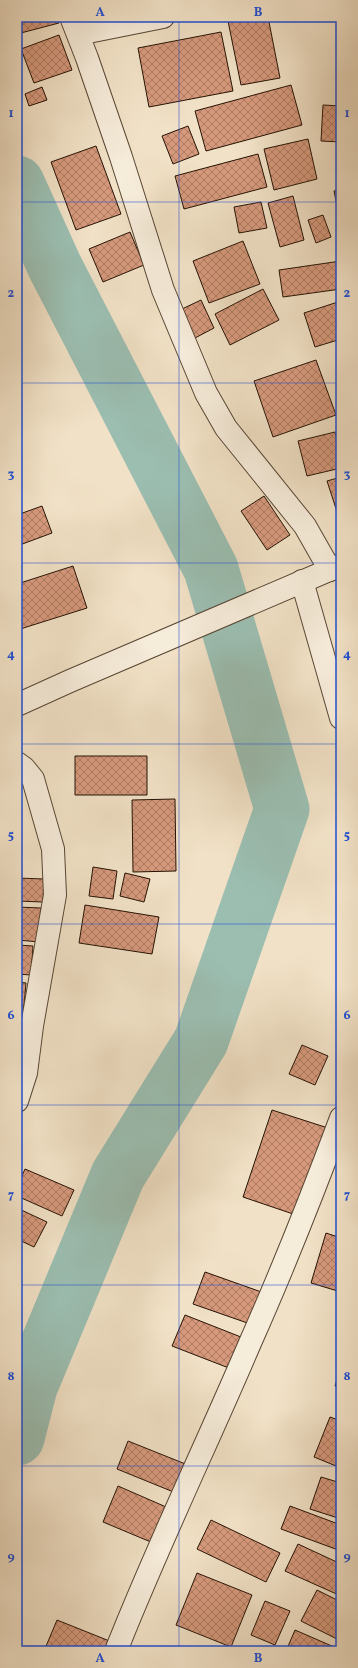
<svg xmlns="http://www.w3.org/2000/svg" width="358" height="1668" font-family="Vollkorn,serif">
<style>
.lines{fill:none;stroke-linecap:round;stroke-linejoin:round}
.river{stroke:#9bbeb1;stroke-width:55}
.building{fill:url(#building-cross-hatch);stroke:#251204}
.minor-casing{stroke:#584634;stroke-width:24}
.tertiary-casing{stroke:#584634;stroke-width:24}
.minor{stroke:#f6ecda;stroke-width:22}
.tertiary{stroke:#f6ecda;stroke-width:22}
.grid{fill:none;stroke:#1d4ed8;stroke-width:1;stroke-opacity:0.55}
.neatline{fill:none;stroke:#1d4ed8;stroke-width:1.5}
.grid-label{font-size:13px;text-anchor:middle;font-weight:bold;fill:#1d4ed8}
</style>
<defs>
<pattern id="building-cross-hatch" width="8" height="8" patternUnits="userSpaceOnUse"><rect width="8" height="8" fill="#d6997c"/><path d="M0 0l8 8M0 8l8-8" fill="none" stroke="#ad7b63"/></pattern>
</defs>
<rect width="100%" height="100%" fill="#f1e1c6"/>
<filter id="stains"><feTurbulence type="fractalNoise" baseFrequency=".005" numOctaves="4"/><feColorMatrix values="0 0 0 0 .2 0 0 0 0 .09 0 0 0 0 .02 0 0 0 .5 -.17"/></filter>
<radialGradient id="worn" r=".72"><stop offset=".6" stop-color="#630" stop-opacity="0"/><stop offset="1" stop-color="#630" stop-opacity=".3"/></radialGradient>
<g class="lines">
<!-- river -->
<path class="river" d="M 17,183 L 55,267 L 211,569 L 282,809 L 201,1041 L 118,1175 L 30,1387 L 17,1438"/>
</g>
<!-- building -->
<path class="building" d="M 17,17 L 57,17 L 59,23 L 17,34 Z
M 251,17 L 268,17 L 280,78 L 241,85 L 228,21 Z
M 221,32 L 233,91 L 149,107 L 138,48 Z
M 59,35 L 72,70 L 34,83 L 21,49 Z
M 291,85 L 302,125 L 206,151 L 195,111 Z
M 42,87 L 47,100 L 29,106 L 25,94 Z
M 323,105 L 341,106 L 341,142 L 321,141 Z
M 188,126 L 199,154 L 173,164 L 162,136 Z
M 308,139 L 317,179 L 274,190 L 264,149 Z
M 96,146 L 121,214 L 76,230 L 51,162 Z
M 258,154 L 267,187 L 184,209 L 175,176 Z
M 341,189 L 341,225 L 334,191 Z
M 293,196 L 304,240 L 280,247 L 268,203 Z
M 261,202 L 267,228 L 239,233 L 234,207 Z
M 323,215 L 331,237 L 316,243 L 308,220 Z
M 130,232 L 144,265 L 103,282 L 89,249 Z
M 243,241 L 260,284 L 209,303 L 193,261 Z
M 341,261 L 341,289 L 283,297 L 279,270 Z
M 263,289 L 279,320 L 230,345 L 215,314 Z
M 201,300 L 214,328 L 195,338 L 182,309 Z
M 341,301 L 341,339 L 315,347 L 304,313 Z
M 341,351 L 341,365 L 336,353 Z
M 316,360 L 336,415 L 273,437 L 254,381 Z
M 335,432 L 341,458 L 341,468 L 307,476 L 298,441 Z
M 341,477 L 341,524 L 327,481 Z
M 264,496 L 290,535 L 267,550 L 241,511 Z
M 42,506 L 52,533 L 17,546 L 17,515 Z
M 73,566 L 87,608 L 17,630 L 17,584 Z
M 75,756 L 147,756 L 147,795 L 75,795 Z
M 175,799 L 176,871 L 133,872 L 132,800 Z
M 93,867 L 117,871 L 113,899 L 89,896 Z
M 125,873 L 150,879 L 144,902 L 120,896 Z
M 17,878 L 44,879 L 43,902 L 17,901 Z
M 85,905 L 159,917 L 152,954 L 79,943 Z
M 17,907 L 41,908 L 40,942 L 17,940 Z
M 17,945 L 33,946 L 31,975 L 17,974 Z
M 17,982 L 26,983 L 23,1017 L 17,1016 Z
M 302,1045 L 328,1056 L 315,1085 L 289,1074 Z
M 272,1110 L 328,1128 L 299,1216 L 243,1197 Z
M 25,1169 L 74,1190 L 62,1216 L 17,1196 L 17,1187 Z
M 17,1208 L 47,1222 L 34,1247 L 17,1239 Z
M 326,1233 L 341,1238 L 341,1292 L 311,1283 Z
M 205,1272 L 267,1294 L 256,1326 L 193,1304 Z
M 185,1315 L 246,1339 L 234,1370 L 172,1346 Z
M 341,1366 L 341,1388 L 335,1386 Z
M 330,1417 L 341,1421 L 341,1468 L 314,1457 Z
M 128,1441 L 188,1465 L 176,1493 L 117,1469 Z
M 321,1477 L 341,1483 L 341,1519 L 310,1509 Z
M 118,1486 L 173,1510 L 158,1545 L 103,1522 Z
M 290,1506 L 341,1525 L 341,1551 L 281,1529 Z
M 211,1520 L 280,1553 L 266,1582 L 197,1549 Z
M 298,1544 L 341,1564 L 341,1596 L 285,1571 Z
M 197,1573 L 252,1595 L 231,1647 L 176,1625 Z
M 317,1590 L 341,1602 L 341,1641 L 301,1621 Z
M 265,1601 L 290,1611 L 275,1645 L 251,1635 Z
M 57,1620 L 117,1644 L 114,1651 L 44,1651 Z
M 295,1630 L 341,1650 L 341,1651 L 286,1651 Z"/>
<g class="lines">
<!-- minor casing -->
<g class="minor-casing">
<path id="minor" d="M 71,17 L 87,58 L 121,157 L 163,290 L 206,393 L 226,428 L 305,526 L 330,570
M 78,34 L 163,17
M 302,581 L 341,718
M 17,763 L 24,768 L 33,779 L 53,849 L 55,895 L 32,1026 L 26,1073 L 17,1101
M 116,1651 C 157,1547 206,1446 250,1343 C 283,1269 313,1193 341,1118"/>
</g>
<!-- tertiary casing -->
<g class="tertiary-casing">
<path id="tertiary" d="M 17,705 L 70,681 L 341,565"/>
</g>
<!-- minor -->
<use href="#minor" class="minor"/>
<!-- tertiary -->
<use href="#tertiary" class="tertiary"/>
</g>
<!-- grid -->
<path class="grid" d="M 179,17 L 179,1651M 17,202 L 341,202M 17,383 L 341,383M 17,563 L 341,563M 17,744 L 341,744M 17,924 L 341,924M 17,1105 L 341,1105M 17,1285 L 341,1285M 17,1466 L 341,1466"/>
<!-- margin -->
<rect width="358" height="1668" fill="none" stroke="#f1e1c6" stroke-width="44"/>
<rect x="22" y="22" width="314" height="1624" class="neatline"/>
<g class="grid-label">
<text x="100" y="16">A</text>
<text x="258" y="16">B</text>
<text x="11" y="117">1</text>
<text x="347" y="117">1</text>
<text x="11" y="297">2</text>
<text x="347" y="297">2</text>
<text x="11" y="478">3</text>
<text x="347" y="478">3</text>
<text x="11" y="658">4</text>
<text x="347" y="658">4</text>
<text x="11" y="839">5</text>
<text x="347" y="839">5</text>
<text x="11" y="1019">6</text>
<text x="347" y="1019">6</text>
<text x="11" y="1199">7</text>
<text x="347" y="1199">7</text>
<text x="11" y="1380">8</text>
<text x="347" y="1380">8</text>
<text x="11" y="1560">9</text>
<text x="347" y="1560">9</text>
<text x="100" y="1662">A</text>
<text x="258" y="1662">B</text>
</g>
<rect width="100%" height="100%" filter="url(#stains)"/>
<rect width="100%" height="100%" fill="url(#worn)"/>
</svg>
